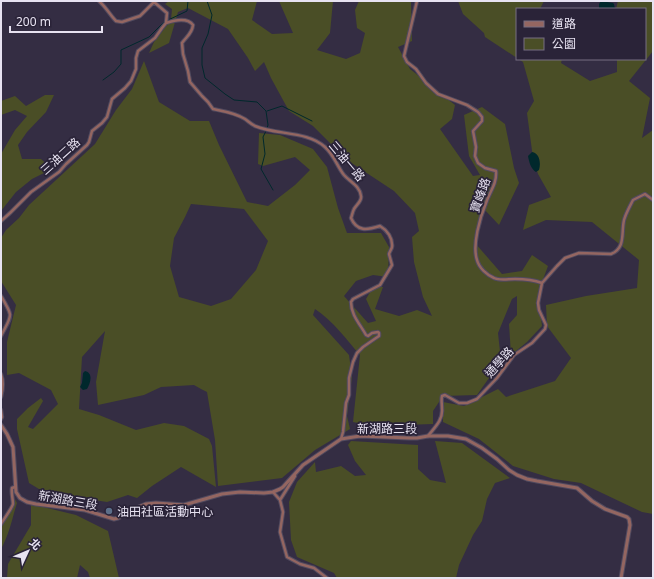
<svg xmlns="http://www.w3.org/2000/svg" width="654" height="579" font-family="'Noto Sans','Noto Sans TC',sans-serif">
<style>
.green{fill:#4a4e26;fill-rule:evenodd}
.water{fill:#00282c}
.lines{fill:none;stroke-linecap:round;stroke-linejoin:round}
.stream{stroke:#00282c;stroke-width:1}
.minor-casing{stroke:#514a5f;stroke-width:4.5}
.tertiary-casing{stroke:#514a5f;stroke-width:5}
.minor{stroke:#946661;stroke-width:2.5}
.tertiary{stroke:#946661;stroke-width:3}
.service-dot{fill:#5c6f8a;stroke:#2a2338;stroke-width:1.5}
.labels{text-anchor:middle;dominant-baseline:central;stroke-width:3.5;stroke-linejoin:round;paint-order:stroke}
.street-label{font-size:12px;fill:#e7e2f1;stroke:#2a2338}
.poi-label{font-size:12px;fill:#e7e2f1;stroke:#2a2338;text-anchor:start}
</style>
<rect width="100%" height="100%" fill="#342d43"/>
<!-- green -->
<path class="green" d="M 169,1 L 257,1 L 252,20 L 272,34 L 293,33 L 279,1 L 333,1 L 330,33 L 317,50 L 346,59 L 360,53 L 365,33 L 357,28 L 355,10 L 359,1 L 411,1 L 412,41 L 398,47 L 410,69 L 455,105 L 452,119 L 440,129 L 473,176 L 480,175 L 469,156 L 464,115 L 482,107 L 505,124 L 514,168 L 519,183 L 499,225 L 483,208 L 475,243 L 502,274 L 522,271 L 532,255 L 548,266 L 538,293 L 542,326 L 527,342 L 511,355 L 509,324 L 517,315 L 517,296 L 512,299 L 498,333 L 501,361 L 477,395 L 443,396 L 433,411 L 433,424 L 373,426 L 353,422 L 360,355 C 346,339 333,321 315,309 L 313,315 L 349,355 L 352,377 L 347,416 L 350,429 L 315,450 L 282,478 L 218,486 L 215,440 L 207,392 L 201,389 L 194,385 L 161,387 L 144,395 L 98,405 L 96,382 L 105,331 L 82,357 L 79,409 L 99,415 L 136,430 L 164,423 L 184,426 L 209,439 L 212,446 L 216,487 L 181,467 L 152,486 L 137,498 L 128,495 L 107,502 L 44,492 L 29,483 L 17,429 L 17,419 L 28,408 L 41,398 L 43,401 L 28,427 L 33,429 L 58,404 L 51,390 L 19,373 L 7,375 L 7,342 L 16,305 L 1,281 L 1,238 L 6,230 L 19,218 L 29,205 L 95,144 L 116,110 L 132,89 L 144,61 L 159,102 L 190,121 L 209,121 L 219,145 L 247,202 L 268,206 L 295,185 L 310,170 L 295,157 L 263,166 L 258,164 L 259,133 L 280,135 L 313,149 L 327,167 L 338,208 L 347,233 L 381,233 L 389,247 L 388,277 L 373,275 L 356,281 L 344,296 L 368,323 L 376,321 L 366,299 L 373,287 L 383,287 L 375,309 L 399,316 L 417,310 L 432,316 L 423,297 L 414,262 L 412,237 L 419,231 L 415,213 L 394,191 L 347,160 L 313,126 L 289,111 L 271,78 L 264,62 L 255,71 L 248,58 L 228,29 L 188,8 L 178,12 L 169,43 L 149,53 L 154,42 L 171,20 L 172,9 L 165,4 ZM 191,204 L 244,209 L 268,241 L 256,270 L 231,299 L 211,306 L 179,297 L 170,266 L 174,238 L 185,217 Z
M 458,1 L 544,1 L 540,9 L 517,9 L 517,58 L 485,37 L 484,33 L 463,14 Z
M 618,1 L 653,1 L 653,51 L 629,81 L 650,98 L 642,138 L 653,130 L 653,514 L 642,512 L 581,483 L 554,479 L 513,466 L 479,439 L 443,422 L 443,402 L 464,406 L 498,389 L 506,397 L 555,381 L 571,358 L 547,326 L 546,305 L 586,296 L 637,288 L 639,260 L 592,222 L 546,220 L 523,230 L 529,205 L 551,197 L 538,174 L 533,158 L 527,113 L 534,101 L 523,62 L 518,59 L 562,59 L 561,63 L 590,81 L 617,72 L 617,59 L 645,59 L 645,9 L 616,9 Z
M 45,95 L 54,95 L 46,112 L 27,132 L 18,145 L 22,159 L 41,159 L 52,169 L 32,179 L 16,192 L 1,211 L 1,154 L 15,130 L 27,116 L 15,110 L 1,115 L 1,101 L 15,96 L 26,106 Z
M 351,441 L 418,445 L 418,469 L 430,480 L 446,483 L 435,441 L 462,443 L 510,478 L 495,483 L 487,499 L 482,521 L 473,535 L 459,565 L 456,578 L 337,578 L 334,573 L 297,557 L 291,540 L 289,502 L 297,482 L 315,462 L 316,472 L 341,466 L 355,476 L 366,475 L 355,461 L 348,445 Z
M 15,499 L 17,503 C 12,519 9,535 1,549 L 1,527 L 12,509 Z
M 31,504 L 76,515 L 108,531 L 119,578 L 90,578 L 88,572 L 80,565 L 77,578 L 7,578 L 8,564 L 31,525 Z"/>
<!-- water -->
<path class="water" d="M 601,1 L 613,3 L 614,4 L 615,9 L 599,9 L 599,4 Z
M 532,152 C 540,153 541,164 539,170 L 536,172 C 531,169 529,162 528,156 Z
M 85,371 C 94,373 90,384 87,389 L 83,390 L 80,387 L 82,383 L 83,373 Z"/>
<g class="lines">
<!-- stream -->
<path class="stream" d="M 207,1 L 212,15 L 208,34 L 202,48 L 202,65 L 205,78 L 225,94 L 234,100 L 257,102 L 266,111 L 268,125 L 267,128
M 103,80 L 114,72 L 121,64 L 121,50 L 149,37 L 164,22 L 187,11 L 188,1
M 267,111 L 282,106 L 312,121
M 266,131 L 263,137 L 265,154 L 261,169 L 273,190"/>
<!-- minor casing -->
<g class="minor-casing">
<path id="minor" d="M 99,1 C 106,7 110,15 116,21 L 122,22 L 140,16 L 154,2
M 417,1 L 404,56 L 407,62 L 416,69 L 426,83 L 438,94 L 467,105 L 478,112 L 482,117 L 482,121 L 473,131 L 476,147 L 475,156 L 478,163 L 485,168 L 496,171 C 497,184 490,191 486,203 C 480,217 472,245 477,260 C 479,268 487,275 494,278 C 500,281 508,279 515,279 C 524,279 534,280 542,283
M 166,23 C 175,20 187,17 193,25 C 192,34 186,37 182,43 L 183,54 L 188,71 L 190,82 L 202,96 L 208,102 L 213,109 C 223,111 236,113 245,119 C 248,121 251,124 255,126 C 276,135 308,131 325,147 C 334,155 337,166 344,175 C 350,182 360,186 361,196 C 362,201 357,204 354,209 C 353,211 352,215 351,218 C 357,232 367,230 380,226 C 387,230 393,238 392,247 C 392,248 389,253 389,254 L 392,265 L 380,285 L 353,299 L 351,302 C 351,315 360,324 366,335 L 368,336 L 372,333 L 378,332 L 379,333 L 379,336 L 376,338 L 363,347 L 357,353 L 353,362 L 349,378 L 349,395 L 346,403 L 343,432 L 341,439
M 1,221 L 10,213 L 31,192 L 59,172 L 66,164 L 87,145 L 89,142 L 92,131 L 102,123 L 107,117 L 112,99 L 125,88 L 131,81 L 136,69 L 136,58 L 138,51 L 155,38 L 162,28 L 166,23 L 167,13 L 154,2
M 1,296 C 14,318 12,314 1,336
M 1,374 C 4,382 3,389 1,397
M 1,410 L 2,417 L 1,419
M 428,436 C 435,427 443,420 442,409 C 442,404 441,400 442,396 L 445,395 L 459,403 L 467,403 L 477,399 L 497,378 L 514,355 L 532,343 L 545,329 L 546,325 L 539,310 L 538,303 L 542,283 L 557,266 L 565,258 L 579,253 L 611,254 C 626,248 621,233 624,220 C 626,213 630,206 633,200 L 645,194 L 653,200
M 273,492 L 280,500 L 283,512 L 280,532 L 287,557 L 300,564 L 314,568 L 327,578
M 280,500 L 295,476
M 1,524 C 4,519 12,508 13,504 C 13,499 11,493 12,488 L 15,487"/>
</g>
<!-- tertiary casing -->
<g class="tertiary-casing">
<path id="tertiary" d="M 1,425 L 7,434 L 13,447 L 16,492 L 20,498 L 27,502 L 36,504 L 85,510 L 114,519 L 118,518 L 134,509 L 146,504 L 156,503 L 184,505 L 222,494 L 240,492 L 264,493 L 273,492 L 280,489 L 283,487 L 303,465 L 341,439 L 360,436 L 409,438 L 417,438 L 428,436 L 448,436 L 466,439 L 482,448 L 497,459 L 509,470 L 517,475 L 527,479 L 537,481 L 577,488 L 592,501 L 605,509 L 627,517 L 629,519 L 630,525 L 621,578"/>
</g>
<!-- minor -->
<use href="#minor" class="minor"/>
<!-- tertiary -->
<use href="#tertiary" class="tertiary"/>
</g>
<!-- markers -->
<circle class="service-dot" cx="109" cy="511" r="4"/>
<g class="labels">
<!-- street labels -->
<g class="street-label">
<text transform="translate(60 156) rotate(-42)">三油二路</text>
<text transform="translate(347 161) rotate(50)">三油一路</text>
<text transform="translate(480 195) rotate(-70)">寶峰路</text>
<text transform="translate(499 362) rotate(-48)">通學路</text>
<text x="387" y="428">新湖路三段</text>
<text transform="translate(68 500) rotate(10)">新湖路三段</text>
</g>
<!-- poi labels -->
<g class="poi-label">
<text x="117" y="511">油田社區活動中心</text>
</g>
</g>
<!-- border -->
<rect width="654" height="579" fill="none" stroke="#e7e2f1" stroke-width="4"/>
<!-- legend -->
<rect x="516" y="8" width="130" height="52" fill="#2a2338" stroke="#766f82"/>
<rect x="524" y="21" width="20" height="6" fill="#946661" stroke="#766f82"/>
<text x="552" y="28" font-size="12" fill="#e7e2f1">道路</text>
<rect x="524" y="38" width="20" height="12" fill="#4a4e26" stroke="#766f82"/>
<text x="552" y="48" font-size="12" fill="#e7e2f1">公園</text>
<!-- north arrow -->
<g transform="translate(28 551) rotate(46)" stroke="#2a2338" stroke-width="3" paint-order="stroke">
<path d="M0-3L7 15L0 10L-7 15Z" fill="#e7e2f1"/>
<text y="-6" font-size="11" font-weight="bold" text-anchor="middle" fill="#e7e2f1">北</text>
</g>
<!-- scale -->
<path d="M10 26v6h92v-6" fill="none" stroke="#e7e2f1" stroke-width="2"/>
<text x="16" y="26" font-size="12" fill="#e7e2f1" stroke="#2a2338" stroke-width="3" paint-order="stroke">200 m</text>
</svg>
